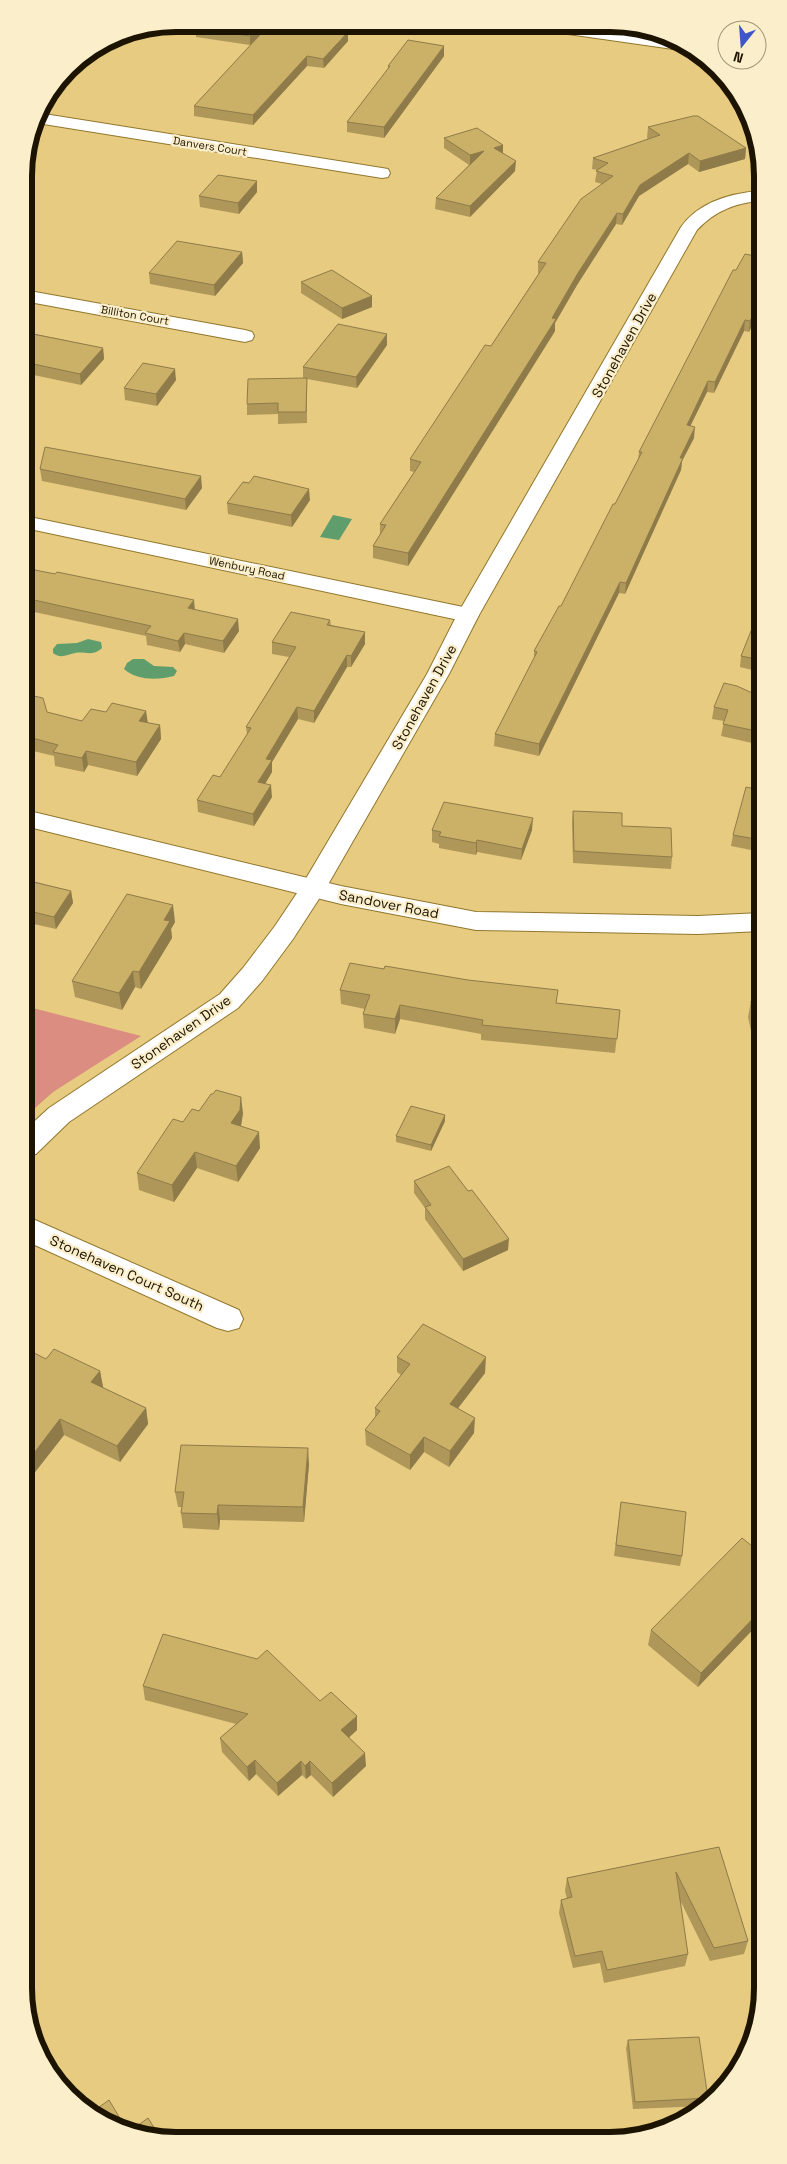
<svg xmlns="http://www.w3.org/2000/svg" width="787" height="2164" font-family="'Space Grotesk',sans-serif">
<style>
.green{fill:#da8d80}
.water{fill:#5f9d6c}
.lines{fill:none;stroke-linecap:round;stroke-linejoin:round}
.street-casing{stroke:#91772c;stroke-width:2}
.secondary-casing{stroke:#91772c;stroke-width:2}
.street{fill:#fff;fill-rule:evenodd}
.secondary{fill:#fff;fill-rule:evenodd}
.wall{fill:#af9759}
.shaded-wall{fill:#8e7b49}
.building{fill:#cbb068;stroke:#8e7b49}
.labels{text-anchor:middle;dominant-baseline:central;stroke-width:4.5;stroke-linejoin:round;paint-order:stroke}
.far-street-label{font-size:11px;fill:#1c1400;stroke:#fbeeca}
.street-label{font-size:14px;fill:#1c1400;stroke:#fbeeca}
.rim{fill:none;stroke:#1c1400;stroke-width:6}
</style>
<rect width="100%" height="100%" fill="#e7cb81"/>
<!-- green -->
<path class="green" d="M 25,1006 L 141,1036 L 53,1092 L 25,1117 Z"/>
<!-- water -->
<path class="water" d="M 333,515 L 352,519 L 339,540 L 320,537 Z
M 88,639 L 101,642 L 102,648 C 92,657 86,651 75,653 C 66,655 61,659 53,653 L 53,649 L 57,644 L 77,643 Z
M 133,659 L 144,659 L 154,666 L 173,667 L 177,671 L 174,676 C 159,680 137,681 124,669 L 127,663 Z"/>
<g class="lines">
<!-- street casing -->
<g class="street-casing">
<path id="street" d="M 38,113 L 382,168 L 388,169 L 390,173 L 388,177 L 382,178 L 37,123 Z
M 24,290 L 245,330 L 252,332 L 254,336 L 252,340 L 245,342 L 24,301 Z
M 25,516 L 468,608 L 476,610 L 479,615 L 476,620 L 468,622 L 25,528 Z
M 25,810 L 341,886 L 476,912 L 698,916 L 761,913 L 761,931 L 698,934 L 476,930 L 341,904 L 25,826 Z
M 26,1216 L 239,1310 L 243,1319 L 239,1328 L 228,1331 L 217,1328 L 26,1241 Z"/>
</g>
<!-- secondary casing -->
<g class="secondary-casing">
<path id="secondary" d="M 539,26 L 582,26 L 679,40 L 692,49 L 687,51 L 547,31 L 542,29 Z
M 760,191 L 760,201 C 735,203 715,211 697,230 L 479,615 L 449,674 L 326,888 L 293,939 L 262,981 L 238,1008 L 69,1122 L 36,1154 L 26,1157 L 25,1130 L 49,1108 L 220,994 L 243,968 L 275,926 L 301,887 L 427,674 L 457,615 L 681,227 C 699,202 731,193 760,191 Z"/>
</g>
<!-- street -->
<use href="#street" class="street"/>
<!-- secondary -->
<use href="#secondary" class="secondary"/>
</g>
<!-- wall -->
<path class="wall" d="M 177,24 L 301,25 L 348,32 L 348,41 L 324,68 L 307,66 L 253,125 L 194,116 L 194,106 L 261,34 L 250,45 L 196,37 L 196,33 L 160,27 Z
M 444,46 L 444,56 L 384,138 L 347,132 L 347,122 L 388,69 L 388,66 Z
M 648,127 L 746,148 L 745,159 L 699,172 L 688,164 L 639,196 L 622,225 L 616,224 L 577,285 L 555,323 L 555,331 L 408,566 L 373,558 L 373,546 L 380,534 L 380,524 L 414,472 L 410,471 L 410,459 L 491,346 L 539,273 L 538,273 L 538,262 L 602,184 L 595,182 L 597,170 L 592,169 L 593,158 L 648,139 L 647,138 Z
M 444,138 L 503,145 L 503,153 L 515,171 L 470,217 L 435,209 L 436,198 L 469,165 L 444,148 Z
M 760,146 L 760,161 L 757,161 L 759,150 Z
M 257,181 L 257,192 L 239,214 L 200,207 L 199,196 Z
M 760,246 L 760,309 L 749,332 L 744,331 L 714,393 L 707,392 L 690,426 L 694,438 L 682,461 L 681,470 L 625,594 L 619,593 L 539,756 L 494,746 L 495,734 L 534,658 L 534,651 L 561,606 L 638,460 L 639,452 L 736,270 L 755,256 Z
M 242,252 L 243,263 L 215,296 L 150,284 L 149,273 Z
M 301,282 L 372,296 L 372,307 L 342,319 L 301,293 Z
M 24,330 L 29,331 L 30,333 L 103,348 L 104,359 L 81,385 L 24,373 Z
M 387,334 L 387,345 L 357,388 L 307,379 L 307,423 L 278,424 L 278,414 L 247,415 L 247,404 L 303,378 L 303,367 Z
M 176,380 L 157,406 L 125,400 L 124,388 Z
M 40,469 L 202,488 L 186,510 L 42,481 Z
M 310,500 L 292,527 L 228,514 L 227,503 Z
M 25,568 L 195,610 L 239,631 L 224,653 L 185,644 L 180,652 L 147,645 L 146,636 L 25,610 Z
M 761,617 L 761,672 L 740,667 L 741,656 Z
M 330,620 L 331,625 L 365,632 L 365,644 L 351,667 L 347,667 L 314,723 L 298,719 L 272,762 L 272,772 L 265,784 L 272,797 L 254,826 L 198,812 L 197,800 L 220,777 L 247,735 L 246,727 L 289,657 L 272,654 L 272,642 Z
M 25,695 L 47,712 L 82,721 L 106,712 L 146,711 L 147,723 L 160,725 L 161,739 L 137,776 L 88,765 L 84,772 L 55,766 L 54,756 L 25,749 Z
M 761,697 L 761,745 L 721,736 L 724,721 L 712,719 L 714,707 Z
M 761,780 L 761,852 L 731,846 L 733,835 L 755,789 Z
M 573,811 L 622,826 L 672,857 L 671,869 L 573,863 L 572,822 Z
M 432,830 L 532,830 L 521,860 L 477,852 L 476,855 L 439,848 L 439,844 L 432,842 Z
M 25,876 L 27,876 L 28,880 L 71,891 L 73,903 L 56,929 L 25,922 Z
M 175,922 L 171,929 L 172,938 L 141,989 L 135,987 L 122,1010 L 75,997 L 72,981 Z
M 340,990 L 557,1003 L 620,1010 L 615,1053 L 481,1040 L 481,1034 L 400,1019 L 395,1034 L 364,1028 L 363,1014 L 365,1009 L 341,1004 Z
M 761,1000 L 762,1057 L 756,1054 L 748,1017 L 751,1001 Z
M 199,1111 L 243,1113 L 241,1126 L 260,1148 L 238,1182 L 197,1168 L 174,1202 L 139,1190 L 137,1173 L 183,1122 Z
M 445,1115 L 445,1121 L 431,1151 L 396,1142 L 396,1136 Z
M 414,1181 L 508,1250 L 463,1271 L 425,1219 L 425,1208 L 414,1193 Z
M 762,1213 L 762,1262 L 759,1228 Z
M 26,1349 L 46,1359 L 100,1371 L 103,1387 L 102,1387 L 146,1408 L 148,1424 L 120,1462 L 64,1435 L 32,1476 L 26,1473 Z
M 397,1357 L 485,1373 L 458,1408 L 474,1433 L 449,1467 L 424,1452 L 410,1470 L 366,1445 L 365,1430 L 375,1417 L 375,1408 L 401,1375 L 397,1372 Z
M 309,1464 L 304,1522 L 220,1520 L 219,1530 L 183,1528 L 181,1513 L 182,1507 L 178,1507 L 175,1492 Z
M 621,1502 L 682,1556 L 680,1566 L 614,1556 Z
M 762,1554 L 762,1620 L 698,1687 L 648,1645 L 651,1630 Z
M 143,1686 L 320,1701 L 357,1730 L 349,1737 L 366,1766 L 333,1797 L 311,1775 L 306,1779 L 302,1775 L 278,1796 L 256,1774 L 249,1781 L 222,1752 L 220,1738 L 236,1724 L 145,1700 Z
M 719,1847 L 748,1941 L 744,1954 L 710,1961 L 680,1900 L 688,1954 L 685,1966 L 604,1983 L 600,1963 L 573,1968 L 559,1913 L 561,1900 L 567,1899 L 565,1891 L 567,1878 Z
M 758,2018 L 752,2045 L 747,2035 L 752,2020 Z
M 628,2040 L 708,2098 L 704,2106 L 633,2109 L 626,2048 Z"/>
<!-- shaded-wall -->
<path class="shaded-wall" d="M 261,24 L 271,24 L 250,45 L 250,36 Z
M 348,32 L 348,41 L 324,68 L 323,59 Z
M 444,46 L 444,56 L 384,138 L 384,127 Z
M 307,56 L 307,66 L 253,125 L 253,115 Z
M 503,145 L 503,156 L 494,148 Z
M 746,148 L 745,159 L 699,172 L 700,161 Z
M 484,151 L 470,166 L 470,155 Z
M 689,153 L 688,164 L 639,196 L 622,225 L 623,214 L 640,185 Z
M 516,161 L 515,171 L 470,217 L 470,206 Z
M 257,181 L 257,192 L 239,214 L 238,203 Z
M 617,213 L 616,224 L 577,285 L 555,323 L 555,331 L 408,566 L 408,553 L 552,318 L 578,273 Z
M 28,221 L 29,232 L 24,237 L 24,224 Z
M 242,252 L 243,263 L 215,296 L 214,285 Z
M 372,296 L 372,307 L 342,319 L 342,308 Z
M 760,301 L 760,309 L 749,332 L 750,321 Z
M 745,320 L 744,331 L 714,393 L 715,382 Z
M 387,334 L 387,345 L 357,388 L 356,377 Z
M 103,348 L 104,359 L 81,385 L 80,374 Z
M 175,369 L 176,380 L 157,406 L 156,394 Z
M 708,381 L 707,392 L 685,437 L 687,425 Z
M 695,427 L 694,438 L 682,461 L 681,470 L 625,594 L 626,583 L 680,458 Z
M 201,476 L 202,488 L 186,510 L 185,499 Z
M 309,489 L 310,500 L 292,527 L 291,515 Z
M 620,582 L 619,593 L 539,756 L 539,744 Z
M 194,600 L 195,611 L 188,608 Z
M 238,619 L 239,631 L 224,653 L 223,641 Z
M 365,632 L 365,644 L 351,667 L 351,656 Z
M 184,633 L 185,644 L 180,652 L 178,641 Z
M 347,655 L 347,667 L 314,723 L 314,711 Z
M 297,707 L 298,719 L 272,762 L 272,772 L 259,794 L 258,782 L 266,759 Z
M 146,711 L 148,724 L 139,721 Z
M 160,725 L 161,739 L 137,776 L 136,762 Z
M 86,751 L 88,765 L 84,772 L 82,758 Z
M 271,785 L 272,797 L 254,826 L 253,814 Z
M 533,818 L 532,830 L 521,860 L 522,849 Z
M 477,840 L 477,852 L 476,855 L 476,843 Z
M 71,891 L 73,903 L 56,929 L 54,917 Z
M 173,905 L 175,922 L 171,929 L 172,938 L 141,989 L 139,972 L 164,920 Z
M 133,971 L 135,987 L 122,1010 L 119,993 Z
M 400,1005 L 400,1019 L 395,1034 L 395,1019 Z
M 241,1097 L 243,1113 L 241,1126 L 231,1123 Z
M 445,1115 L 445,1121 L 431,1151 L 431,1145 Z
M 259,1132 L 260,1148 L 238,1182 L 236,1166 Z
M 195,1152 L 197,1168 L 174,1202 L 172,1185 Z
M 509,1239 L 508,1250 L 463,1271 L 463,1259 Z
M 486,1357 L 485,1373 L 449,1420 L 450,1404 Z
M 100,1371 L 103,1387 L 94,1398 L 91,1382 Z
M 146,1408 L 148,1424 L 120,1462 L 117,1446 Z
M 475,1418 L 474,1433 L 449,1467 L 450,1451 Z
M 60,1419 L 64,1435 L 32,1476 L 28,1461 Z
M 424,1437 L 424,1452 L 410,1470 L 410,1455 Z
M 308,1448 L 309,1464 L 304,1522 L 303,1507 Z
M 218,1505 L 220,1520 L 219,1530 L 217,1514 Z
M 762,1609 L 762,1620 L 698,1687 L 701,1673 Z
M 357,1716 L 357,1730 L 342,1744 L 341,1730 Z
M 365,1753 L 366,1766 L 333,1797 L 332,1783 Z
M 255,1760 L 256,1774 L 249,1781 L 247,1767 Z
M 301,1761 L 302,1775 L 278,1796 L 277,1783 Z
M 310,1761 L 311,1775 L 306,1779 L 305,1766 Z"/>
<!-- building -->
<path class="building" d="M 199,24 L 261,24 L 250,36 L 196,28 Z
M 270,24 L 301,25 L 348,32 L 323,59 L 307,56 L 253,115 L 194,106 Z
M 408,40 L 444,46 L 384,127 L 347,122 L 390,66 L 388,66 Z
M 693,116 L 698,116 L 746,148 L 700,161 L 689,153 L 640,185 L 623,214 L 617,213 L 578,273 L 552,318 L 556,319 L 408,553 L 373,546 L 386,525 L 380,524 L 421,462 L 410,459 L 485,345 L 491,346 L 546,263 L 538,262 L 581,199 L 613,176 L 596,171 L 608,163 L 593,158 L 660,135 L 648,127 Z
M 477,128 L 503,145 L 494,148 L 516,161 L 470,206 L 436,198 L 484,151 L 470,155 L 444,138 Z
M 218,175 L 257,181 L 238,203 L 199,196 Z
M 177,241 L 242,252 L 214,285 L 149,273 Z
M 760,246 L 760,301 L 750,321 L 745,320 L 715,382 L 708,381 L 687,425 L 695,427 L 680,458 L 683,458 L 626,583 L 620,582 L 539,744 L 495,734 L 537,652 L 534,651 L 559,606 L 561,606 L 613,504 L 615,504 L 642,452 L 639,452 L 733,270 L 736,270 L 745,254 L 755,256 Z
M 332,270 L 372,296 L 342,308 L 301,282 Z
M 338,324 L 387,334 L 356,377 L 303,367 Z
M 24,330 L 29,331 L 28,333 L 103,348 L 80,374 L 24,362 Z
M 143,363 L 175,369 L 156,394 L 124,388 Z
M 307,378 L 306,412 L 278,412 L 278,403 L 247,404 L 248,379 Z
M 45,447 L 201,476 L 185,499 L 40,469 Z
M 254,476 L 309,489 L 291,515 L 227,503 L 243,482 L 249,483 Z
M 25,568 L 55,574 L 57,572 L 194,600 L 188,608 L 238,619 L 223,641 L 184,633 L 178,641 L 145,633 L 151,626 L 25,598 Z
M 291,612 L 330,620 L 327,625 L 365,632 L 351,656 L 347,655 L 314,711 L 297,707 L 266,759 L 272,760 L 258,782 L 271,785 L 253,814 L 197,800 L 213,775 L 220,777 L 251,728 L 246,727 L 296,647 L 272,642 Z
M 757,616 L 761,617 L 761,660 L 741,656 Z
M 724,683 L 737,686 L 761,697 L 761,732 L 723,724 L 728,710 L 714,707 Z
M 25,695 L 29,695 L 43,698 L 47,712 L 82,721 L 91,709 L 106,712 L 112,703 L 146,711 L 139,721 L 160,725 L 136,762 L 86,751 L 82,758 L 53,752 L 58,745 L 25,736 Z
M 758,780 L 761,780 L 761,840 L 733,835 L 746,787 L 755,789 Z
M 444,802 L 533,818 L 522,849 L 477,840 L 476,843 L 439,836 L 441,832 L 432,830 Z
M 573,811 L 622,813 L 622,826 L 671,828 L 672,857 L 574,851 Z
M 25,880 L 71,891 L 54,917 L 25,910 Z
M 127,894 L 173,905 L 164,920 L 170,921 L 139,972 L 133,971 L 119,993 L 72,981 Z
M 350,963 L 384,969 L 385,966 L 468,980 L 558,990 L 556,1003 L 620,1010 L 617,1039 L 482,1025 L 483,1020 L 400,1005 L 395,1019 L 363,1014 L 370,995 L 340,990 Z
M 761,1000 L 762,1039 L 760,1037 L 751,1001 Z
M 216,1090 L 241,1097 L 240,1110 L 231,1123 L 259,1132 L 236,1166 L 195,1152 L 172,1185 L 137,1173 L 173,1119 L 183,1122 L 192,1109 L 199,1111 L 211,1094 L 213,1094 Z
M 411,1106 L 445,1115 L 431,1145 L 396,1136 Z
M 449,1166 L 468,1191 L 472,1190 L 509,1239 L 463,1259 L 425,1207 L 431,1205 L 414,1181 Z
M 423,1324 L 486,1357 L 450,1404 L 475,1418 L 450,1451 L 424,1437 L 410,1455 L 365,1430 L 380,1411 L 375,1408 L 410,1364 L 397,1357 Z
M 26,1349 L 46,1359 L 54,1349 L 100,1371 L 91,1382 L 146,1408 L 117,1446 L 60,1419 L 28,1461 L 26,1460 Z
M 181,1445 L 308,1448 L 303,1507 L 218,1505 L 217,1514 L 181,1513 L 184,1492 L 175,1492 Z
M 621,1502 L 686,1512 L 682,1556 L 616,1545 Z
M 742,1538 L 762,1554 L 762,1609 L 701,1673 L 651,1630 Z
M 163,1634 L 257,1659 L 267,1650 L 320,1701 L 331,1692 L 357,1716 L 341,1730 L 365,1753 L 332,1783 L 310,1761 L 305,1766 L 301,1761 L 277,1783 L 255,1760 L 247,1767 L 220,1738 L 248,1714 L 143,1686 Z
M 719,1847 L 748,1941 L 714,1948 L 676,1872 L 688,1954 L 607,1970 L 602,1951 L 575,1956 L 561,1900 L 572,1897 L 567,1878 Z
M 758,2018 L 756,2028 L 752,2020 Z
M 699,2037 L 708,2098 L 635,2102 L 628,2040 Z
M 109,2100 L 127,2130 L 109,2124 L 92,2112 Z
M 148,2118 L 160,2137 L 147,2137 L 130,2131 Z"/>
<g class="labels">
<!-- far-street labels -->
<g class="far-street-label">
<text transform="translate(210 146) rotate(9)">Danvers Court</text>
<text transform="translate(135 315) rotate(10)">Billiton Court</text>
<text transform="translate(247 568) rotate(12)">Wenbury Road</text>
</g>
<!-- street labels -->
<g class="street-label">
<text transform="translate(624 345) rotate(-61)">Stonehaven Drive</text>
<text transform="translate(424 697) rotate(-61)">Stonehaven Drive</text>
<text transform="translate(389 904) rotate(11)">Sandover Road</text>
<text transform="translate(181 1032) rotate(-35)">Stonehaven Drive</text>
<text transform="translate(127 1273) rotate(24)">Stonehaven Court South</text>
</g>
</g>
<!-- crop -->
<path d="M0 0H787V2164H0ZM176 32H610A144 144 0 0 1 754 176V1988A144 144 0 0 1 610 2132H176A144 144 0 0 1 32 1988V176A144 144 0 0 1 176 32Z" fill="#fbeeca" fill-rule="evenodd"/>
<path class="rim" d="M176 32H610A144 144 0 0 1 754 176V1988A144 144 0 0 1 610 2132H176A144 144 0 0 1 32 1988V176A144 144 0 0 1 176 32Z"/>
<!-- north arrow -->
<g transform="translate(742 45) rotate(197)"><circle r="24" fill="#fbeeca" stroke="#a29779"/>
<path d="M0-4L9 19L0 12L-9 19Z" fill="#3e56c9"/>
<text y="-8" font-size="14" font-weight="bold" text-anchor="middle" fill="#1c1400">N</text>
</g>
</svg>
